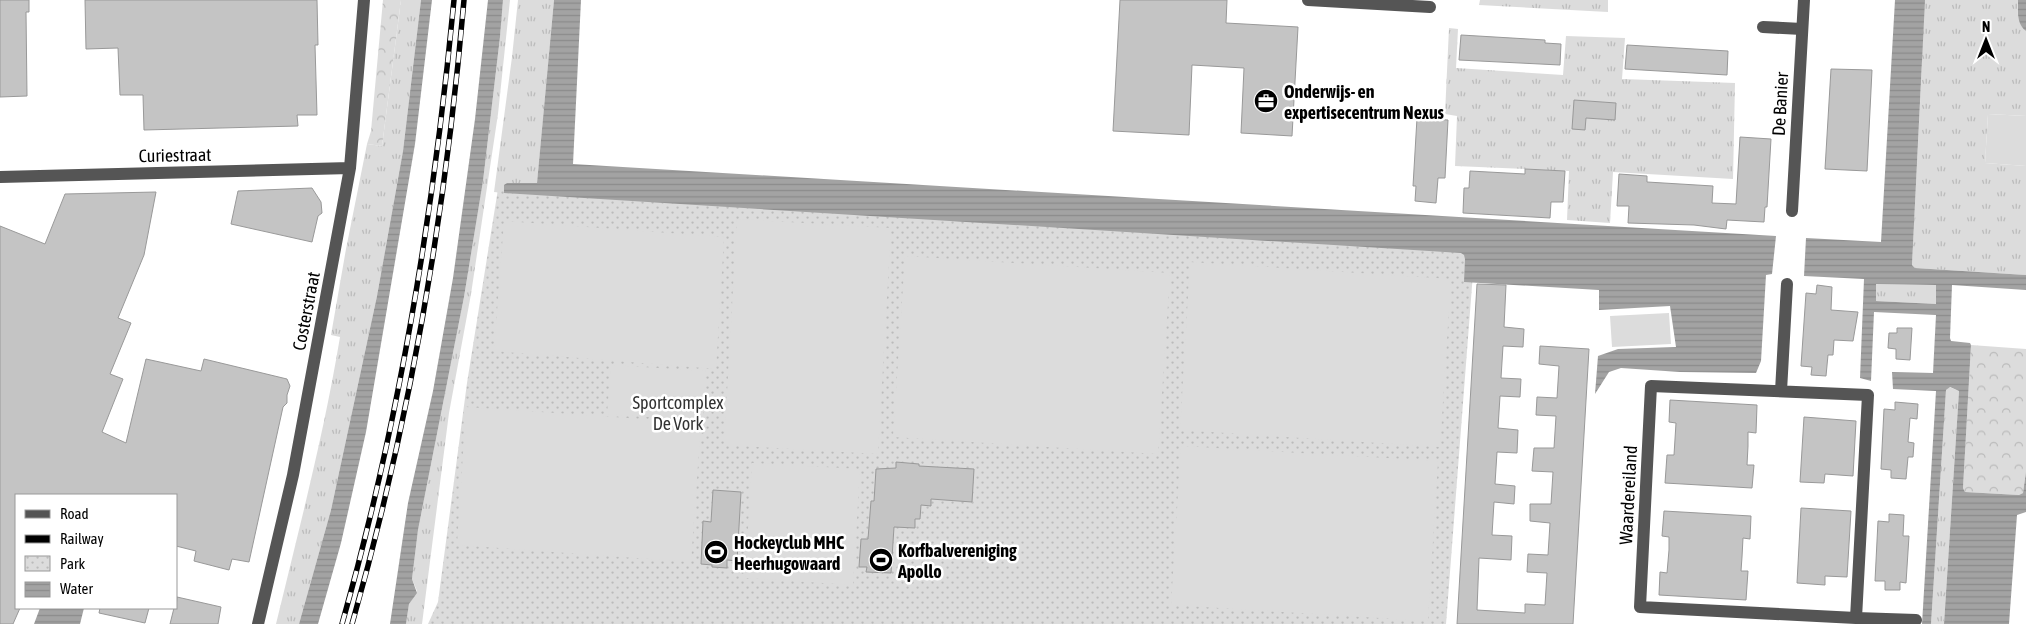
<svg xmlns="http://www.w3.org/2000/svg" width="2026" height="624" font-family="'Asap Condensed',sans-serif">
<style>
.grass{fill:url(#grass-tufts)}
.forest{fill:url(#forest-crowns)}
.park{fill:url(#park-dots)}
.pitch{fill:#dcdcdc}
.water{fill:url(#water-rules);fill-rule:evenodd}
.building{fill:#c4c4c4;stroke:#999}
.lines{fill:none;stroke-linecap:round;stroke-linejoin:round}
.minor{stroke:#555;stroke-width:12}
.rail-casing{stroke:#000;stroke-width:5.5}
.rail{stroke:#fff;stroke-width:4;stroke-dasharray:11;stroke-linecap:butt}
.labels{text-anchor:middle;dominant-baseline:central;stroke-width:5;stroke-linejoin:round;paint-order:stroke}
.poi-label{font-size:18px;font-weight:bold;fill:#000;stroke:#fff;text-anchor:start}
.street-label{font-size:18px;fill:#000;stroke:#fff}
.park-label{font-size:18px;fill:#333;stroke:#fff}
</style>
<defs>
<pattern id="grass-tufts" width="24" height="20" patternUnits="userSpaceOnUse" patternTransform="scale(1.25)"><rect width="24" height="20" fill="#dcdcdc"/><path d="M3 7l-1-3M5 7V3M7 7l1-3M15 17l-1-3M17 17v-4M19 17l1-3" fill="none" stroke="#bbb"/></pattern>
<pattern id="forest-crowns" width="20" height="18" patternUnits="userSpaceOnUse" patternTransform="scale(1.25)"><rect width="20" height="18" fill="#dcdcdc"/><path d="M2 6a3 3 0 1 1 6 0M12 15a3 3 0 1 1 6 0" fill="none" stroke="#bbb"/></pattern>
<pattern id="park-dots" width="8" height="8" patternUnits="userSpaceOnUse" patternTransform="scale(1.25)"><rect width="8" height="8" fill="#dcdcdc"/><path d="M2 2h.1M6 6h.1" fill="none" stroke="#bbb" stroke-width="1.8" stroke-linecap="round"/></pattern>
<pattern id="water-rules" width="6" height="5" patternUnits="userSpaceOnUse" patternTransform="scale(1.25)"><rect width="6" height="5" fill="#a3a3a3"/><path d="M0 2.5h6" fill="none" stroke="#8b8b8b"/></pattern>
</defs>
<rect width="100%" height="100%" fill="#fff"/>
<!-- grass -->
<path class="grass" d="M 401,0 L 421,0 L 403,151 L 377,296 L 331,510 L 299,624 L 276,624 C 299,529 324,434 340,337 L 331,335 L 346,249 L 367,144 L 382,146 Z
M 503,0 L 510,0 L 498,114 L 471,294 L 449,413 L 422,624 L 406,624 L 409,604 L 417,591 L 412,579 L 418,530 L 464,297 L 483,181 L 500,37 Z
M 518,0 L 554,0 L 537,184 L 507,183 L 504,193 L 494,192 L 512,57 Z
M 1480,0 L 1608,0 L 1608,12 L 1479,5 Z
M 1921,0 L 2018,0 C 2017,10 2017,24 2026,31 L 2026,116 L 1988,114 L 1985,163 L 2026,166 L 2026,275 L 1915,268 L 1912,265 L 1922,63 Z
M 1449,28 L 1458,29 L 1456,68 L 1563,75 L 1566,36 L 1625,38 L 1622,79 L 1735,83 L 1733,179 L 1613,172 L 1610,223 L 1567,220 L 1569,171 L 1455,166 L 1457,116 L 1445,114 Z
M 1876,284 L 1936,285 L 1936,304 L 1875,301 Z
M 1949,387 L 1959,391 L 1944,624 L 1931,624 L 1946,390 Z"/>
<!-- forest -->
<path class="forest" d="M 383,0 L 401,0 L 382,146 L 367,144 L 371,131 Z
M 1971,345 L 2026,349 L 2026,472 L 2023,493 L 2019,495 L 1965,492 L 1963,488 Z"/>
<!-- park -->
<path class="park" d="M 498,189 L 1475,247 L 1446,624 L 428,624 L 438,602 L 467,383 Z"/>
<!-- pitch -->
<path class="pitch" d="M 1988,114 L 2026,116 L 2026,166 L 1985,163 Z
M 737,219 L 891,228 L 878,454 L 724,445 Z
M 504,221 L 724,237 L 716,369 L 494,351 Z
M 905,256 L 1170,273 L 1158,454 L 893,437 Z
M 1190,262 L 1451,279 L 1440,447 L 1180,430 Z
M 1669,313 L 1671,344 L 1612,347 L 1610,316 Z
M 611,365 L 706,371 L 703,421 L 607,414 Z
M 466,407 L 701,423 L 691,562 L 457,545 Z
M 1181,446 L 1438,461 L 1428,621 L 1171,605 Z
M 752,463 L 860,469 L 853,585 L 745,578 Z"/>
<!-- water -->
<path class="water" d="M 421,0 L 432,0 L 415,144 L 366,432 L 341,543 L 318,624 L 299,624 L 331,510 L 377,296 L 403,151 Z
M 488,0 L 503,0 L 500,37 L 483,181 L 464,297 L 418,530 L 412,579 L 417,593 L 409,604 L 406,624 L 390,624 L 408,503 L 433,391 L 453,278 L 475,119 Z
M 554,0 L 581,0 L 573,164 L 1776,236 L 1772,274 L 1766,275 L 1761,361 L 1756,373 L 1680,372 L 1621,368 L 1609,372 L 1595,394 L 1598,356 L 1618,349 L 1676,347 L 1670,306 L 1599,310 L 1599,290 L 1464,282 L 1465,259 L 1464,255 L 1461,253 L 504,193 L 504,185 L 507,183 L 537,183 Z
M 1895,0 L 1925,0 L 1912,265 L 1915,268 L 2026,275 L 2026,290 L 1952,285 L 1950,338 L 1951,341 L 1970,343 L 1971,345 L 1963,488 L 1965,492 L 2019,495 L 2023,493 L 2026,472 L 2026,512 L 2017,515 L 2009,624 L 1944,624 L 1959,391 L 1950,387 L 1946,390 L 1931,624 L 1922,624 L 1936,391 L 1893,389 L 1892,372 L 1933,373 L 1936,315 L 1874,312 L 1871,381 L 1860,378 L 1864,279 L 1804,276 L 1806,238 L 1881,242 ZM 1876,284 L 1936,285 L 1936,304 L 1876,301 Z
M 2018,0 L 2026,0 L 2026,31 C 2016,24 2018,10 2018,0 Z
M 40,608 L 84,608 L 80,624 L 34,624 Z"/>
<!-- building -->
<path class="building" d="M 0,0 L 29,0 L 29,12 L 26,12 L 27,96 L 0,97 Z
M 85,0 L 317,0 L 318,45 L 315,45 L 317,115 L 297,115 L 298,126 L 144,130 L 143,95 L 120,95 L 118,48 L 86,49 Z
M 1120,0 L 1227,0 L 1226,23 L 1298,27 L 1292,136 L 1241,133 L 1244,68 L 1192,65 L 1189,135 L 1113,131 Z
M 1461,35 L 1545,40 L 1545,43 L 1561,44 L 1560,65 L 1459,60 Z
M 1627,45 L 1728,51 L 1727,75 L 1625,69 Z
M 1831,69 L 1872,70 L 1867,171 L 1825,169 Z
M 1574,100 L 1616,103 L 1615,120 L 1586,118 L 1585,130 L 1572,129 Z
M 1417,118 L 1448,120 L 1445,178 L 1438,178 L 1436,203 L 1415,201 L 1416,186 L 1413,186 Z
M 1740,137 L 1771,139 L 1767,207 L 1765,207 L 1764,222 L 1727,220 L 1726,229 L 1694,225 L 1628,223 L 1629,206 L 1617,206 L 1619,174 L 1647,176 L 1647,182 L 1713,186 L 1712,203 L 1736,204 Z
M 1525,169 L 1565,171 L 1563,202 L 1551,202 L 1550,218 L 1463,213 L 1464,188 L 1469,188 L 1470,171 L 1525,174 Z
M 312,188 L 321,202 L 322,213 L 318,216 L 312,242 L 231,224 L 238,191 Z
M 156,192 L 144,255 L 118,318 L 131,323 L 110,374 L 123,379 L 102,432 L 126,443 L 146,359 L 201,371 L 204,359 L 287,379 L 290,386 L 287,395 L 287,403 L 283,407 L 249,562 L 232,559 L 229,570 L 194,561 L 196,551 L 176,546 L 176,495 L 16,495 L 16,608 L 20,608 L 13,624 L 0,624 L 0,226 L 45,244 L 65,194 Z
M 1477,284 L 1506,285 L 1504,327 L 1524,329 L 1523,347 L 1503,346 L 1501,378 L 1521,379 L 1520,397 L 1500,396 L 1498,428 L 1518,430 L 1517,453 L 1497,452 L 1495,484 L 1515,486 L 1514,504 L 1494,502 L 1492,535 L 1512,536 L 1511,560 L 1479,558 L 1477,610 L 1525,613 L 1525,604 L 1545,605 L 1547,573 L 1527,572 L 1528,554 L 1548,555 L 1550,523 L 1530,521 L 1530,504 L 1551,504 L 1553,472 L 1532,471 L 1534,448 L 1554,448 L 1556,416 L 1536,415 L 1537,397 L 1557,398 L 1559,366 L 1539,364 L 1540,346 L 1589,349 L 1573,624 L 1457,624 Z
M 1817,285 L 1832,287 L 1831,310 L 1858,312 L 1853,341 L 1834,340 L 1833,355 L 1828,355 L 1826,376 L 1811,375 L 1812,367 L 1801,366 L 1806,293 L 1816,294 Z
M 1897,328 L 1912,328 L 1910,360 L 1896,359 L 1896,349 L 1888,348 L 1889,333 L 1897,333 Z
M 1670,400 L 1757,405 L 1756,433 L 1748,432 L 1748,446 L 1747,465 L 1754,465 L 1752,488 L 1665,483 L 1667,455 L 1674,455 L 1676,423 L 1669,422 Z
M 1895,402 L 1918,404 L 1917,419 L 1910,418 L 1908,442 L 1914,443 L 1913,457 L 1908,457 L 1906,479 L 1891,478 L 1891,470 L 1881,469 L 1884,409 L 1895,410 Z
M 1804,417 L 1856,421 L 1853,476 L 1825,474 L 1824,483 L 1800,482 Z
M 896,462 L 919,464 L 919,466 L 974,469 L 972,502 L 931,499 L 931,506 L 921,505 L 920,519 L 915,519 L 915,528 L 894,527 L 891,573 L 866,572 L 867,567 L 859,567 L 861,539 L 868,539 L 871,501 L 874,501 L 876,469 L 896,468 Z
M 713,490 L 741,492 L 737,561 L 727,560 L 727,568 L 712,567 L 712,565 L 701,564 L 703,521 L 711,522 Z
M 1801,508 L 1851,511 L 1847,577 L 1825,576 L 1825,585 L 1797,583 Z
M 1664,511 L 1751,516 L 1750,539 L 1743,538 L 1742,557 L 1741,571 L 1748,571 L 1746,600 L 1659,595 L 1660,572 L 1667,573 L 1669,550 L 1669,537 L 1662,536 Z
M 1889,514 L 1904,515 L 1903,536 L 1909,536 L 1906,583 L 1900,582 L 1900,590 L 1885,590 L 1885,581 L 1875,581 L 1878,521 L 1889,522 Z
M 177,597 L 221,607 L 218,624 L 170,624 L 174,608 L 176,608 Z
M 100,608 L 149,608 L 145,623 L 99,613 Z"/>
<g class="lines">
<!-- minor -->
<path class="minor" d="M 1308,0 L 1430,7
M 1763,27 L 1802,29
M 0,177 L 350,168
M 1792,211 L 1804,0
M 1651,386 L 1868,395 L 1856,618 L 1640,607 Z
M 1781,391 L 1787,284
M 1856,618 L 1916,620
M 258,624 L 293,475 L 350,168 L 364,0"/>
<!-- rail casing -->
<g class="rail-casing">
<path id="rail" d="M 342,624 C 400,420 434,210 454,0
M 352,624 C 410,421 446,210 464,0"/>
</g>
<!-- rail -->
<use href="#rail" class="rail"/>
</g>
<!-- icons -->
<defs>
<g id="office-disc" transform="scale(1.25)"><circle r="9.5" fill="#000" stroke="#fff"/><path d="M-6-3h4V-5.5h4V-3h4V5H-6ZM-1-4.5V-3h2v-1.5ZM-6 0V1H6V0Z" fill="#fff"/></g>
<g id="stadium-disc" transform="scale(1.25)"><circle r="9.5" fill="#000" stroke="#fff"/><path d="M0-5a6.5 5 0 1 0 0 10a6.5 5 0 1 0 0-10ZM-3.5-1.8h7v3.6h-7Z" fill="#fff"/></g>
</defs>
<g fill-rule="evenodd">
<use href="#office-disc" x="1266" y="101"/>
<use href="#stadium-disc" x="716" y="552"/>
<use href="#stadium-disc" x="881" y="560"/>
</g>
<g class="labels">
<!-- poi labels -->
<g class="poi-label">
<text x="1284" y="91">Onderwijs- en<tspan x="1284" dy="21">expertisecentrum Nexus</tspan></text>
<text x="734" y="542">Hockeyclub MHC<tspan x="734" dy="21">Heerhugowaard</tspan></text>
<text x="898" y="550">Korfbalvereniging<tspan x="898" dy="21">Apollo</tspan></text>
</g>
<!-- street labels -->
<g class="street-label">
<text transform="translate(1780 104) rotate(-87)">De Banier</text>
<text transform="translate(175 155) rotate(-1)">Curiestraat</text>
<text transform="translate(306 311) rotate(-79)">Costerstraat</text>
<text transform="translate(1628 495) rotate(-87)">Waardereiland</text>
</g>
<!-- park labels -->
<g class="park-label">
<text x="678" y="402">Sportcomplex<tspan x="678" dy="21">De Vork</tspan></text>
</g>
</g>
<!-- legend -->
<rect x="15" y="494" width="162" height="115" fill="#ffffff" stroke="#999999"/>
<rect x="25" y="510" width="25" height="8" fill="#555555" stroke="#999999"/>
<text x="60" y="519" font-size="15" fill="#000000">Road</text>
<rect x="25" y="535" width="25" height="8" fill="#000000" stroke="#999999"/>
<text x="60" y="544" font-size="15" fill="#000000">Railway</text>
<rect x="25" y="556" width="25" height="15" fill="url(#park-dots)" stroke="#999999"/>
<text x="60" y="569" font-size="15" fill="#000000">Park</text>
<rect x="25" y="582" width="25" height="15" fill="url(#water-rules)" stroke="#999999"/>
<text x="60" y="594" font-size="15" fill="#000000">Water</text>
<!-- north arrow -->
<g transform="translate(1986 40)" stroke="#ffffff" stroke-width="4" paint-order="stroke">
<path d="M0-4L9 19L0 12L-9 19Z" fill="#000000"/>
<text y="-8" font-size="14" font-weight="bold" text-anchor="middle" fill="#000000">N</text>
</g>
</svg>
